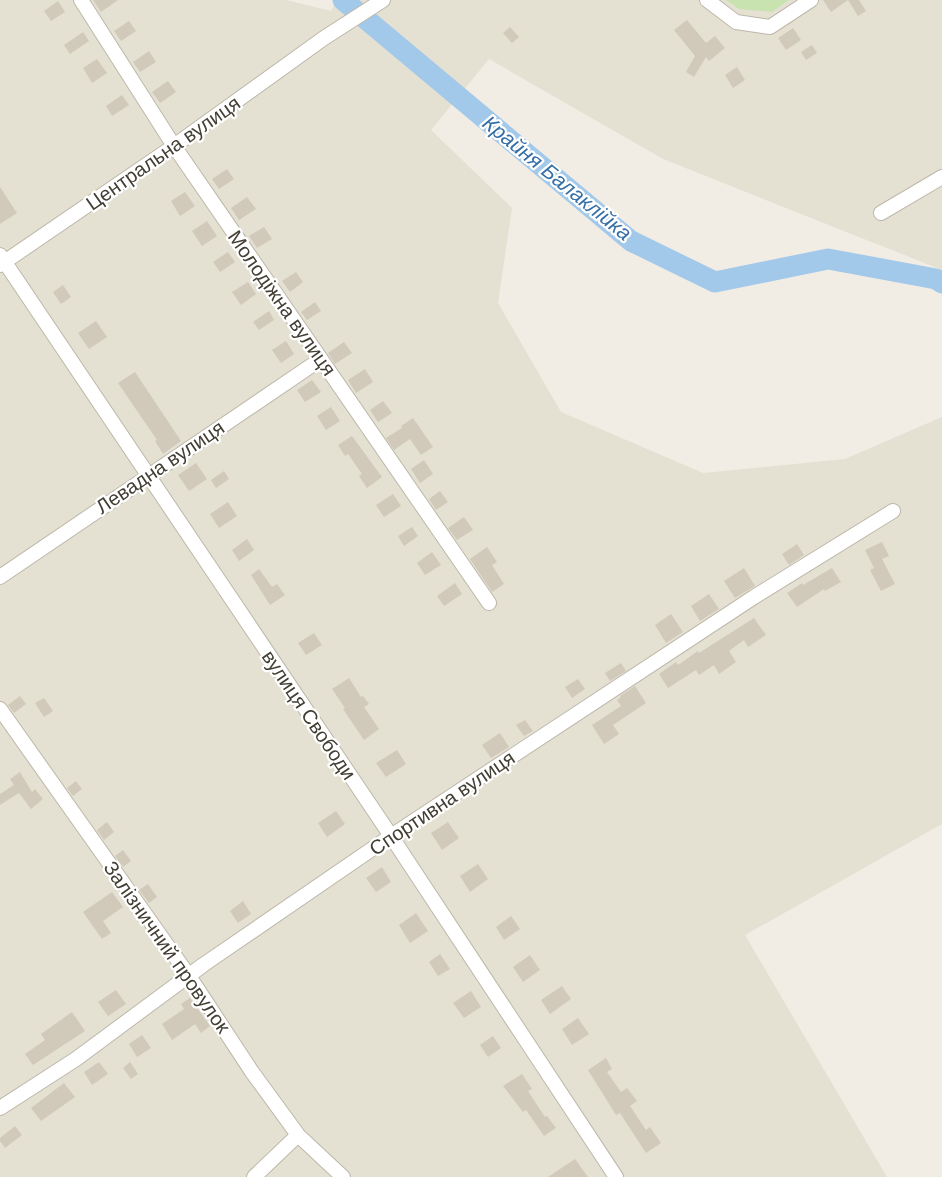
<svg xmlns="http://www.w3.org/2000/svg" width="942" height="1177" font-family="'DM Sans',sans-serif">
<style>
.residential{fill:#e4e0d2}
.green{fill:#c8e3af}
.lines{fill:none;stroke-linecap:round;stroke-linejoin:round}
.river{stroke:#a3c9ea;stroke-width:21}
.building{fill:#d1caba}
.minor-casing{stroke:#beb8aa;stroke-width:16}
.minor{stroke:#fff;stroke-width:14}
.labels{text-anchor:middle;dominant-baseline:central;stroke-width:4.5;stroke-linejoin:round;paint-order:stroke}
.street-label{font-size:20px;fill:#423e34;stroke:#fff}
.water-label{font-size:21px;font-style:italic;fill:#366fa5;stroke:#fff}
</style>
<rect width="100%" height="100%" fill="#f1ede4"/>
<!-- residential -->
<path class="residential" d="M 0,0 L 286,0 L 331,11 L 338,0 L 942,0 L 942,270 L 663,159 L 489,59 L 431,130 L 512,208 L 498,303 L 561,412 L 703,473 L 845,459 L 942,417 L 942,824 L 745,935 L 887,1177 L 0,1177 Z"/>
<!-- green -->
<path class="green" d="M 726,0 L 789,0 L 772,12 L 739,9 Z"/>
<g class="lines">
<!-- river -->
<path class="river" d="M 343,0 L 631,241 L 715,282 L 828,259 L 936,279 L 942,283"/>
</g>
<!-- building -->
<path class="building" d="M 93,0 L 118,0 L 101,12 Z
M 823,0 L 859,0 L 866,11 L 858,16 L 848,0 L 831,12 Z
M 58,1 L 65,12 L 51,21 L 44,11 Z
M 687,20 L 706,43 L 715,36 L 725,48 L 709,61 L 706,57 L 694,77 L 686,72 L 695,56 L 674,30 Z
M 129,21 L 136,31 L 121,41 L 114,31 Z
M 510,27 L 519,37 L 512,43 L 503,33 Z
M 793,28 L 801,40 L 786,50 L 778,38 Z
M 83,32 L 89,41 L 70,54 L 64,45 Z
M 812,45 L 817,53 L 806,60 L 801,52 Z
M 149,51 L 156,62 L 140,72 L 133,62 Z
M 97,59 L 107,73 L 92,83 L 83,68 Z
M 737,67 L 745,80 L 733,88 L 725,75 Z
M 168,81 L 176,92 L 160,103 L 152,92 Z
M 122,95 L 129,105 L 112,116 L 106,106 Z
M 227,169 L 234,179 L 219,189 L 212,179 Z
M 0,187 L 17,213 L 0,224 Z
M 185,192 L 195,206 L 180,216 L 171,201 Z
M 247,197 L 256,209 L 239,220 L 231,208 Z
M 207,221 L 217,236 L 202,246 L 192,231 Z
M 264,227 L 272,239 L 257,248 L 249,236 Z
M 228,252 L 235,262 L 220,272 L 213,262 Z
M 296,272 L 303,282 L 290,292 L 282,281 Z
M 248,282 L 256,294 L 241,305 L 232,292 Z
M 63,285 L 71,297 L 61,304 L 53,292 Z
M 315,302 L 321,311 L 307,320 L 301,312 Z
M 269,311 L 274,320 L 259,330 L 253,322 Z
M 96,321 L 107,337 L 89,349 L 78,333 Z
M 286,341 L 294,354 L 281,363 L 272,350 Z
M 344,342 L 352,353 L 335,364 L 328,353 Z
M 365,369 L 373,382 L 356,393 L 348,380 Z
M 135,372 L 181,441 L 163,454 L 155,441 L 157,440 L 118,383 Z
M 312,380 L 321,392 L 305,402 L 297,390 Z
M 383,401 L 392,413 L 378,422 L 370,410 Z
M 331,407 L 340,421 L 326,430 L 317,416 Z
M 413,418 L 433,447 L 421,455 L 410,439 L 394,450 L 386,438 L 402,428 L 401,426 Z
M 352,436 L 382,477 L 367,488 L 359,476 L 362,474 L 348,454 L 345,456 L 338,445 Z
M 424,460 L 433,474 L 420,483 L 411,469 Z
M 196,463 L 207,479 L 189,491 L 178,475 Z
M 224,471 L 229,479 L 216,488 L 211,480 Z
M 440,491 L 448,502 L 436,510 L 429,499 Z
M 393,494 L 401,506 L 384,517 L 376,505 Z
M 228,502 L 237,516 L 219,528 L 210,514 Z
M 464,517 L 473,530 L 457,540 L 448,528 Z
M 412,527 L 418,536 L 404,546 L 398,536 Z
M 247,539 L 254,550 L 239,561 L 232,550 Z
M 882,542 L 889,556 L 882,559 L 895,584 L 881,591 L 870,570 L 874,568 L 865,550 Z
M 797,544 L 804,555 L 789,565 L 782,554 Z
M 487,547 L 497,562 L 492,565 L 504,584 L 492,592 L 470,559 Z
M 432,552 L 441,565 L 425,575 L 417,563 Z
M 744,568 L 755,586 L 735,598 L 724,581 Z
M 832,568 L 841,582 L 825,591 L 824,589 L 797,607 L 787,593 L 802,583 L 803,585 Z
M 259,569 L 272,587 L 277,584 L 285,595 L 270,605 L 251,575 Z
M 455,583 L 462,594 L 444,606 L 437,596 Z
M 709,594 L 719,609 L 700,621 L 691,606 Z
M 671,614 L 683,632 L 666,643 L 655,625 Z
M 754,618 L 766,635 L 748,647 L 744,640 L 729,651 L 736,662 L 719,674 L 714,665 L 699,675 L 696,670 L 668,688 L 659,674 L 676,662 L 678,665 L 698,651 L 699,653 Z
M 314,633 L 322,645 L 306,655 L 298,643 Z
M 621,663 L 626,671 L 610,681 L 605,673 Z
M 349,678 L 361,697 L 363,696 L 369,704 L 364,707 L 379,729 L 364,740 L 343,709 L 345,708 L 332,689 Z
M 578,679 L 585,689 L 572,698 L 565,687 Z
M 635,686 L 646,703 L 613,725 L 619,734 L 604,744 L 592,725 L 621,706 L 617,700 L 621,697 L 620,696 Z
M 20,696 L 26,704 L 14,713 L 8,705 Z
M 44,698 L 53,711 L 44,717 L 35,703 Z
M 525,720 L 533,731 L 524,736 L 516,725 Z
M 500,733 L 509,747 L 491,758 L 482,745 Z
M 397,750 L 406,764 L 386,777 L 376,763 Z
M 20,772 L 32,792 L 35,789 L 43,799 L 31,809 L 19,793 L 0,805 L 0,794 L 14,785 L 10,779 Z
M 76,781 L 82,789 L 73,796 L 67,788 Z
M 336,811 L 345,824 L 327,837 L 318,823 Z
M 107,822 L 114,832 L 104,840 L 97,830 Z
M 448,822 L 459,838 L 442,850 L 431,833 Z
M 123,850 L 131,861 L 123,867 L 115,856 Z
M 478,864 L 488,879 L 470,892 L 460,876 Z
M 382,867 L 391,882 L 376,892 L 366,878 Z
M 148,884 L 157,897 L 149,903 L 139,890 Z
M 112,892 L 123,907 L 103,921 L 111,933 L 102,939 L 83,912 Z
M 243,901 L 251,914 L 238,923 L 230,911 Z
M 416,913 L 428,931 L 410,943 L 399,925 Z
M 511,916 L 520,929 L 504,940 L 496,927 Z
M 440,954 L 450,969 L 438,976 L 429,962 Z
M 530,955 L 540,970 L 523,982 L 513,967 Z
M 562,986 L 571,999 L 550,1014 L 541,1000 Z
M 116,990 L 126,1004 L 108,1016 L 98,1002 Z
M 471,991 L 481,1007 L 464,1018 L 453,1003 Z
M 190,998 L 210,1026 L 201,1033 L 195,1024 L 172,1040 L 162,1024 L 184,1009 L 181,1004 Z
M 72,1012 L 85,1031 L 33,1065 L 25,1054 L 45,1040 L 41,1034 Z
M 578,1018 L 589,1034 L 572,1045 L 562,1029 Z
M 142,1035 L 151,1048 L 137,1057 L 129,1044 Z
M 493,1036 L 501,1048 L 488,1057 L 480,1045 Z
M 606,1058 L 612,1069 L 607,1072 L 621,1092 L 627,1088 L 637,1101 L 630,1106 L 646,1130 L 650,1127 L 661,1143 L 646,1153 L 620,1113 L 616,1115 L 588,1070 Z
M 99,1062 L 108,1074 L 92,1085 L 84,1072 Z
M 130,1062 L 138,1074 L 131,1079 L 123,1068 Z
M 522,1074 L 532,1089 L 528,1091 L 545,1117 L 547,1116 L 556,1128 L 544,1136 L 526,1110 L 523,1112 L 503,1086 Z
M 64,1083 L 75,1097 L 41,1121 L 31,1108 Z
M 15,1126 L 22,1135 L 5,1148 L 0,1141 L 0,1138 Z
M 575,1159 L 588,1177 L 548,1177 Z"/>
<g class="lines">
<!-- minor casing -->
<g class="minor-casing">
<path id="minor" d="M 81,0 L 174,146 L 489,603
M 707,0 L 736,22 L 770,27 L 811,0
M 881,213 L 942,177
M 0,255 L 391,836 L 616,1177
M 0,265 L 174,146 L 324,38 L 383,0
M 0,577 L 321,359
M 0,709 L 189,976 L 252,1072 L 298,1135 L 343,1177
M 0,1108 L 76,1059 L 203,965 L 391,836 L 754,597 L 893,511
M 254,1177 L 298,1135"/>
</g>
<!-- minor -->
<use href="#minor" class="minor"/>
</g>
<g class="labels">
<!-- street labels -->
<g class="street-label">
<text transform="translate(163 153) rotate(-35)">Центральна вулиця</text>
<text transform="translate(282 303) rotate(55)">Молодіжна вулиця</text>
<text transform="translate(160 467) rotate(-34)">Левадна вулиця</text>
<text transform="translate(309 715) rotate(56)">вулиця Свободи</text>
<text transform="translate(442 803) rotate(-34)">Спортивна вулиця</text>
<text transform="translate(167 947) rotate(55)">Залізничний провулок</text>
</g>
<!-- water labels -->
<g class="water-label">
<text transform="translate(557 178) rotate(39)">Крайня Балаклійка</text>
</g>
</g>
</svg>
